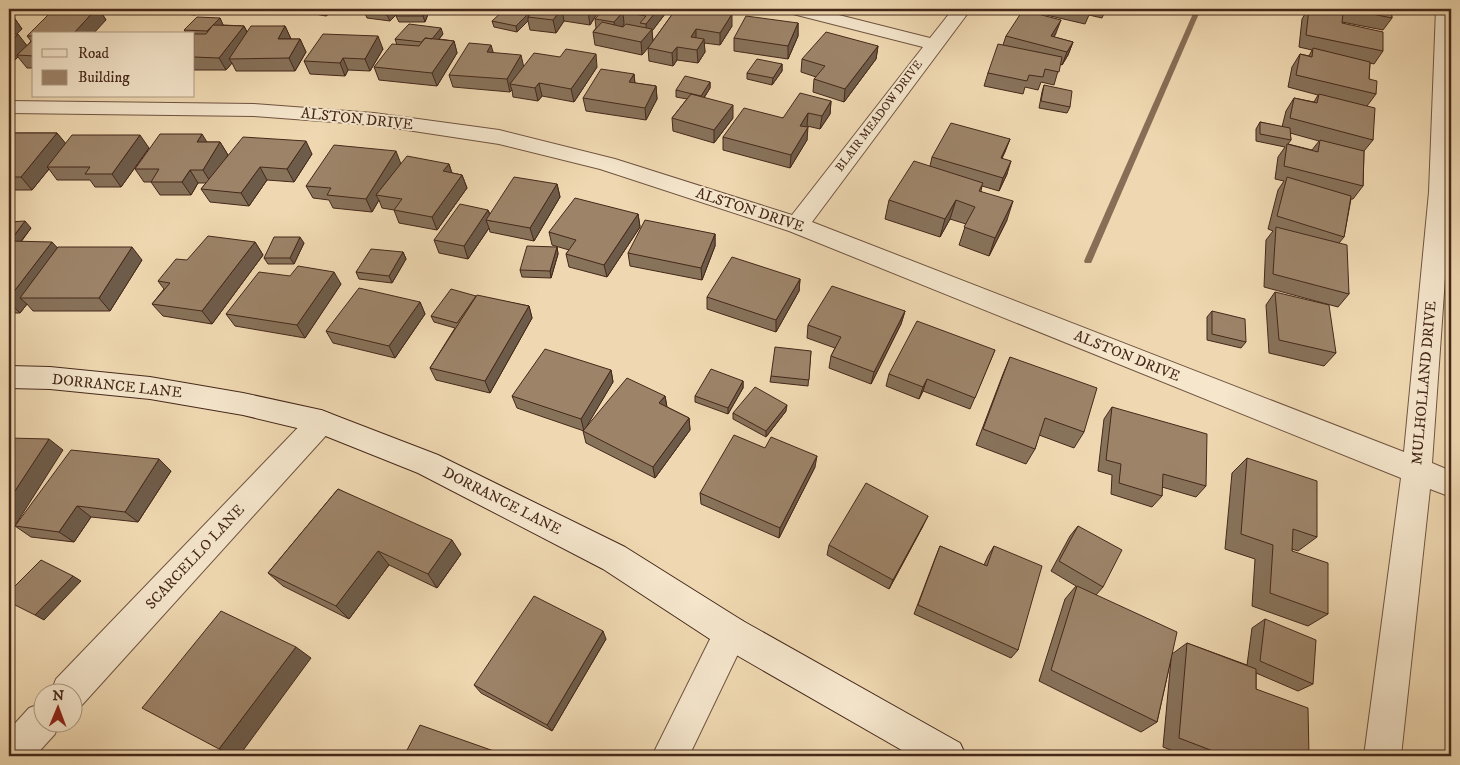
<svg xmlns="http://www.w3.org/2000/svg" width="1460" height="765" font-family="'IM FELL DW Pica',serif">
<style>
.lines{fill:none;stroke-linecap:round;stroke-linejoin:round}
.stream{fill:#886e56;fill-rule:evenodd}
.street-casing{stroke:#705440;stroke-width:2}
.secondary-casing{stroke:#45281a;stroke-width:2}
.street{fill:#f5e6cc;fill-rule:evenodd}
.secondary{fill:#f5e6cc;fill-rule:evenodd}
.wall{fill:#87725a;stroke:#45281a;fill-rule:evenodd}
.shaded-wall{fill:#6e5c4a;stroke:#45281a}
.building{fill:#9d8469;stroke:#45281a}
.labels{text-anchor:middle;dominant-baseline:central;stroke-width:4;stroke-linejoin:round;paint-order:stroke}
.far-street-label{font-size:12px;fill:#45281a;stroke:#f5e6cc}
.street-label{font-size:15px;fill:#45281a;stroke:#f5e6cc}
</style>
<rect width="100%" height="100%" fill="#efd8b1"/>
<filter id="stains"><feTurbulence type="fractalNoise" baseFrequency=".004" numOctaves="4"/><feColorMatrix values="0 0 0 0 .2 0 0 0 0 .09 0 0 0 0 .02 0 0 0 .5 -.17"/></filter>
<radialGradient id="worn" r=".72"><stop offset=".6" stop-color="#630" stop-opacity="0"/><stop offset="1" stop-color="#630" stop-opacity=".3"/></radialGradient>
<g class="lines">
<!-- stream -->
<path class="stream" d="M 1195,9 L 1201,9 L 1092,261 L 1091,263 L 1085,263 L 1084,261 Z"/>
<!-- street casing -->
<g class="street-casing">
<path id="street" d="M 786,9 L 815,9 L 930,38 L 953,9 L 971,9 L 812,222 L 1404,452 L 1429,192 L 1436,9 L 1451,9 L 1451,193 L 1432,463 L 1451,471 L 1451,497 L 1430,489 L 1401,756 L 1364,756 L 1401,478 L 789,231 L 600,169 L 499,144 L 374,125 L 254,116 L 9,113 L 9,101 L 254,104 L 374,113 L 499,130 L 615,159 L 792,215 L 923,47 L 789,13 Z
M 321,410 L 331,414 L 335,422 L 331,430 L 82,705 L 72,708 L 72,692 L 51,692 L 56,679 L 311,414 Z
M 731,616 L 743,621 L 748,633 L 689,756 L 652,756 L 719,621 Z
M 42,703 L 42,722 L 59,722 L 55,734 L 35,756 L 9,756 L 9,730 L 29,708 Z"/>
</g>
<!-- secondary casing -->
<g class="secondary-casing">
<path id="secondary" d="M 9,366 L 50,367 L 150,377 L 243,393 L 321,410 L 438,455 L 625,547 L 743,621 L 960,743 L 966,756 L 912,756 L 719,645 L 603,569 L 418,473 L 318,433 L 243,415 L 150,399 L 50,389 L 9,388 Z"/>
</g>
<!-- street -->
<use href="#street" class="street"/>
<!-- secondary -->
<use href="#secondary" class="secondary"/>
</g>
<!-- wall -->
<path class="wall" d="M 9,9 L 38,9 L 35,11 L 9,11 Z
M 54,9 L 104,9 L 99,9 L 106,20 L 34,34 L 34,68 L 27,68 L 18,57 L 10,65 L 9,65 L 9,16 L 13,16 L 22,29 L 17,34 L 27,46 L 31,41 L 27,36 Z
M 162,9 L 202,9 L 195,15 L 164,12 Z
M 202,9 L 236,9 L 232,14 L 205,13 Z
M 303,9 L 335,9 L 326,16 L 304,12 Z
M 430,9 L 425,22 L 399,22 L 396,16 L 398,13 L 390,21 L 367,18 L 364,11 Z
M 534,9 L 600,9 L 590,25 L 564,21 L 556,33 L 530,30 L 528,21 L 517,32 L 494,27 L 492,21 L 529,13 L 529,15 Z
M 604,9 L 668,10 L 652,31 L 653,41 L 676,9 L 732,26 L 720,45 L 704,43 L 705,52 L 698,63 L 677,60 L 673,66 L 649,61 L 648,48 L 650,45 L 642,55 L 595,45 L 593,32 L 596,28 L 595,19 Z
M 1030,9 L 1106,9 L 1102,18 L 1089,15 L 1085,24 L 1029,11 Z
M 1308,9 L 1320,9 L 1329,10 L 1329,9 L 1391,9 L 1392,18 L 1383,30 L 1342,22 L 1342,23 L 1383,51 L 1374,64 L 1370,63 L 1369,79 L 1376,94 L 1367,106 L 1373,140 L 1364,151 L 1363,186 L 1353,199 L 1351,199 L 1344,237 L 1339,243 L 1349,294 L 1338,307 L 1264,287 L 1266,240 L 1273,231 L 1268,229 L 1278,190 L 1284,181 L 1275,179 L 1278,157 L 1285,147 L 1256,141 L 1256,129 L 1260,122 L 1282,127 L 1286,111 L 1294,98 L 1314,102 L 1318,95 L 1288,87 L 1292,67 L 1300,54 L 1309,56 L 1312,50 L 1299,47 L 1302,19 ZM 1290,133 L 1319,141 L 1312,150 L 1288,144 L 1291,140 Z
M 220,18 L 223,25 L 244,26 L 247,32 L 285,26 L 291,39 L 300,39 L 306,52 L 295,71 L 236,71 L 232,63 L 226,70 L 194,70 L 194,34 L 187,34 L 184,30 Z
M 798,23 L 798,36 L 788,59 L 734,51 L 734,38 Z
M 1056,33 L 1054,37 L 1073,42 L 1068,55 L 1062,65 L 1060,64 L 1054,85 L 1041,82 L 1038,90 L 1025,87 L 1023,94 L 984,86 L 988,73 L 1003,45 L 1006,36 Z
M 443,34 L 439,39 L 454,41 L 457,53 L 437,86 L 379,80 L 374,67 L 397,45 L 395,39 Z
M 878,46 L 876,59 L 844,102 L 813,92 L 814,79 L 816,77 L 801,72 L 802,59 Z
M 383,49 L 370,71 L 348,70 L 345,76 L 310,74 L 304,61 Z
M 493,53 L 523,67 L 597,67 L 574,102 L 542,96 L 538,101 L 513,97 L 512,90 L 510,92 L 453,87 L 449,75 Z
M 782,64 L 782,71 L 772,85 L 747,79 L 747,73 Z
M 634,74 L 635,83 L 656,86 L 657,99 L 646,120 L 586,111 L 583,98 Z
M 710,82 L 710,88 L 704,98 L 733,118 L 714,143 L 673,131 L 672,118 L 687,99 L 676,97 L 676,90 Z
M 1044,85 L 1070,107 L 1067,113 L 1039,108 L 1042,92 Z
M 831,101 L 830,114 L 820,129 L 807,126 L 806,127 L 807,140 L 790,168 L 723,150 L 723,137 L 783,118 Z
M 9,133 L 57,133 L 65,144 L 149,148 L 121,187 L 95,187 L 90,180 L 57,180 L 49,169 L 32,190 L 9,190 Z
M 1010,139 L 1002,158 L 1007,174 L 999,191 L 982,186 L 981,191 L 1007,220 L 989,256 L 959,245 L 966,224 L 950,219 L 940,237 L 885,219 L 889,200 L 930,166 L 932,157 Z
M 207,142 L 220,142 L 228,155 L 226,159 L 312,154 L 294,182 L 267,180 L 249,206 L 210,202 L 201,189 L 206,183 L 198,183 L 191,195 L 160,195 L 151,182 L 144,182 L 135,169 Z
M 401,164 L 449,164 L 452,173 L 462,175 L 467,188 L 437,230 L 399,223 L 394,210 L 382,208 L 379,200 L 372,212 L 333,208 L 329,200 L 313,198 L 306,186 Z
M 557,184 L 560,197 L 534,241 L 490,232 L 489,228 L 468,259 L 439,253 L 434,240 L 488,210 L 490,214 Z
M 638,214 L 640,227 L 607,277 L 569,267 L 566,254 L 569,250 L 552,245 L 549,232 Z
M 9,222 L 31,228 L 21,242 L 142,260 L 110,311 L 33,311 L 27,304 L 20,313 L 9,313 Z
M 715,234 L 715,246 L 702,280 L 630,266 L 628,253 Z
M 255,242 L 263,255 L 212,324 L 163,316 L 152,304 L 164,289 L 158,281 L 187,260 Z
M 304,243 L 294,264 L 268,264 L 264,258 Z
M 557,247 L 558,254 L 551,278 L 522,277 L 520,270 Z
M 403,252 L 406,259 L 392,283 L 359,279 L 356,272 Z
M 800,279 L 799,291 L 776,332 L 707,309 L 707,297 Z
M 341,284 L 305,338 L 235,326 L 226,314 Z
M 1275,292 L 1336,353 L 1324,366 L 1269,353 L 1266,305 Z
M 476,296 L 529,306 L 532,318 L 490,393 L 436,380 L 430,368 L 455,328 L 434,322 L 431,316 Z
M 420,302 L 425,314 L 395,358 L 333,343 L 326,331 Z
M 905,311 L 901,324 L 871,384 L 829,368 L 831,356 L 835,348 L 807,338 L 808,325 Z
M 1212,311 L 1246,342 L 1241,348 L 1207,340 L 1207,317 Z
M 995,350 L 970,409 L 923,391 L 919,399 L 886,386 L 889,374 Z
M 811,351 L 808,386 L 770,382 L 771,376 Z
M 1010,357 L 1084,432 L 1074,448 L 1039,435 L 1035,449 L 1026,464 L 976,445 L 1003,374 Z
M 611,370 L 613,382 L 584,430 L 665,396 L 667,407 L 689,418 L 690,430 L 655,478 L 586,443 L 583,431 L 584,431 L 517,408 L 512,396 Z
M 743,381 L 743,388 L 728,414 L 695,402 L 695,396 Z
M 1112,407 L 1206,486 L 1196,497 L 1162,487 L 1162,496 L 1152,507 L 1111,494 L 1112,475 L 1098,471 L 1104,419 Z
M 786,411 L 766,437 L 733,419 L 733,413 Z
M 765,448 L 815,467 L 779,538 L 701,504 L 700,493 Z
M 1247,458 L 1317,537 L 1298,551 L 1292,549 L 1292,551 L 1328,614 L 1308,626 L 1252,606 L 1255,559 L 1225,549 L 1232,473 Z
M 159,459 L 171,471 L 138,522 L 91,517 L 74,542 L 31,537 L 15,526 Z
M 338,489 L 461,554 L 437,588 L 389,565 L 349,619 L 283,586 L 268,573 Z
M 923,526 L 889,589 L 827,555 L 829,545 Z
M 1078,526 L 1103,587 L 1096,595 L 1172,654 L 1187,643 L 1247,665 L 1252,628 L 1265,619 L 1313,684 L 1298,691 L 1256,673 L 1256,689 L 1309,756 L 1186,756 L 1163,747 L 1171,659 L 1157,722 L 1141,732 L 1039,681 L 1065,599 L 1076,586 L 1051,571 L 1070,536 Z
M 940,546 L 984,565 L 988,556 L 994,546 L 1018,650 L 1011,658 L 914,614 L 936,556 Z
M 606,639 L 552,731 L 481,693 L 474,685 Z"/>
<!-- shaded-wall -->
<path class="shaded-wall" d="M 96,9 L 99,9 L 106,20 L 93,34 L 73,34 Z
M 192,9 L 202,9 L 195,15 Z
M 230,9 L 236,9 L 232,14 Z
M 324,9 L 335,9 L 326,16 L 323,10 Z
M 393,9 L 402,9 L 390,21 L 387,15 Z
M 426,9 L 430,9 L 425,22 L 423,16 Z
M 562,9 L 564,21 L 556,33 L 553,20 Z
M 590,9 L 600,9 L 590,25 L 588,12 Z
M 658,9 L 667,9 L 668,10 L 652,31 L 653,42 L 642,55 L 641,42 L 647,35 L 646,24 Z
M 623,12 L 624,24 L 616,35 L 614,22 Z
M 529,13 L 529,17 L 528,17 L 528,21 L 517,32 L 516,26 Z
M 732,14 L 732,26 L 720,45 L 720,33 Z
M 13,16 L 22,29 L 9,42 L 9,20 Z
M 220,18 L 223,25 L 211,38 L 207,31 Z
M 1061,20 L 1056,33 L 1048,47 L 1051,36 Z
M 798,23 L 798,36 L 788,59 L 788,46 Z
M 244,26 L 250,38 L 229,59 L 232,63 L 226,70 L 219,58 Z
M 285,26 L 291,39 L 278,39 Z
M 441,28 L 443,34 L 430,50 L 428,43 Z
M 696,29 L 696,41 L 691,37 Z
M 18,34 L 28,47 L 17,55 L 18,57 L 10,65 L 9,64 L 9,44 Z
M 378,36 L 383,49 L 370,71 L 365,59 Z
M 300,39 L 306,52 L 295,71 L 289,58 Z
M 704,39 L 705,52 L 698,63 L 697,50 Z
M 454,41 L 457,53 L 437,86 L 432,73 Z
M 1073,42 L 1068,55 L 1062,65 L 1067,52 Z
M 491,45 L 495,58 L 487,52 Z
M 878,46 L 876,59 L 844,102 L 845,89 Z
M 677,47 L 677,60 L 673,66 L 672,53 Z
M 596,54 L 597,67 L 574,102 L 571,89 Z
M 521,55 L 524,68 L 510,84 L 512,90 L 510,92 L 507,79 Z
M 343,58 L 348,70 L 345,76 L 340,63 Z
M 782,64 L 782,71 L 772,85 L 773,78 Z
M 634,74 L 635,87 L 629,82 Z
M 710,82 L 710,88 L 701,102 L 701,96 Z
M 539,83 L 542,96 L 538,101 L 535,88 Z
M 656,86 L 657,99 L 646,120 L 645,108 Z
M 831,101 L 830,114 L 820,129 L 822,116 Z
M 733,105 L 733,118 L 714,143 L 714,130 Z
M 808,113 L 807,126 L 799,138 L 800,126 Z
M 808,127 L 807,140 L 790,168 L 791,155 Z
M 57,133 L 68,146 L 47,167 L 49,169 L 32,190 L 21,177 Z
M 202,134 L 210,147 L 197,142 Z
M 140,135 L 149,148 L 121,187 L 112,174 Z
M 1010,139 L 1005,152 L 996,171 L 1001,158 Z
M 306,141 L 312,154 L 294,182 L 287,169 Z
M 220,142 L 228,155 L 211,183 L 203,170 Z
M 396,151 L 401,164 L 376,195 L 379,200 L 372,212 L 366,199 Z
M 1011,161 L 1007,174 L 999,191 L 1003,178 Z
M 449,164 L 453,177 L 443,171 Z
M 260,167 L 267,180 L 249,206 L 241,193 Z
M 190,170 L 198,183 L 191,195 L 182,182 Z
M 462,175 L 467,188 L 437,230 L 432,217 Z
M 557,184 L 560,197 L 534,241 L 530,228 Z
M 956,200 L 950,219 L 940,237 L 945,219 Z
M 1013,201 L 1007,220 L 989,256 L 995,238 Z
M 488,210 L 492,221 L 486,220 L 489,228 L 468,259 L 464,246 Z
M 638,214 L 640,227 L 607,277 L 604,265 Z
M 25,221 L 31,228 L 15,249 L 9,243 Z
M 715,234 L 715,246 L 702,280 L 701,268 Z
M 300,237 L 304,243 L 294,264 L 290,258 Z
M 52,242 L 64,255 L 20,298 L 27,304 L 20,313 L 9,302 L 9,298 Z
M 255,242 L 263,255 L 212,324 L 202,311 Z
M 132,247 L 142,260 L 110,311 L 99,298 Z
M 557,247 L 558,254 L 551,278 L 550,271 Z
M 403,252 L 406,259 L 392,283 L 389,276 Z
M 334,272 L 341,284 L 305,338 L 297,325 Z
M 800,279 L 799,291 L 776,332 L 776,320 Z
M 420,302 L 425,314 L 395,358 L 389,346 Z
M 529,306 L 532,318 L 490,393 L 485,381 Z
M 905,311 L 901,324 L 871,384 L 874,372 Z
M 611,370 L 613,382 L 584,431 L 581,419 Z
M 927,379 L 923,391 L 919,399 L 923,387 Z
M 743,381 L 743,388 L 728,414 L 728,408 Z
M 665,396 L 667,408 L 659,403 Z
M 787,405 L 786,411 L 766,437 L 766,431 Z
M 689,418 L 690,430 L 655,478 L 653,467 Z
M 49,439 L 63,450 L 9,535 L 9,500 Z
M 817,456 L 815,467 L 779,538 L 780,528 Z
M 159,459 L 171,471 L 138,522 L 125,512 Z
M 77,506 L 91,517 L 74,542 L 59,532 Z
M 928,516 L 923,526 L 889,589 L 893,580 Z
M 452,540 L 461,554 L 437,588 L 428,574 Z
M 378,551 L 389,565 L 349,619 L 336,606 Z
M 73,576 L 81,581 L 44,620 L 35,615 Z
M 603,631 L 606,639 L 552,731 L 547,725 Z
M 296,647 L 311,658 L 239,756 L 235,756 L 219,749 Z"/>
<!-- building -->
<path class="building" d="M 54,9 L 96,9 L 73,34 L 34,34 L 34,36 L 27,36 Z
M 367,9 L 393,9 L 387,15 L 364,11 Z
M 400,9 L 426,9 L 423,16 L 396,16 Z
M 505,9 L 509,9 L 529,13 L 516,26 L 492,21 Z
M 534,9 L 562,9 L 553,20 L 528,17 Z
M 562,9 L 590,9 L 588,12 Z
M 604,9 L 658,9 L 646,24 L 640,23 L 646,16 L 623,12 L 614,22 L 595,19 Z
M 676,9 L 701,9 L 732,14 L 720,33 L 696,29 L 691,37 L 704,39 L 697,50 L 677,47 L 672,53 L 648,48 Z
M 1076,9 L 1091,9 L 1090,12 Z
M 1309,9 L 1320,9 L 1343,13 L 1342,23 L 1383,32 L 1383,51 L 1306,35 Z
M 1347,9 L 1391,9 L 1392,18 Z
M 1023,10 L 1061,20 L 1051,36 L 1073,42 L 1067,52 L 1006,36 Z
M 9,16 L 13,16 L 9,20 Z
M 746,16 L 798,23 L 788,46 L 734,38 Z
M 197,17 L 220,18 L 207,31 L 184,30 Z
M 602,22 L 623,27 L 626,24 L 652,29 L 641,42 L 593,32 Z
M 409,24 L 441,28 L 432,39 L 425,38 L 422,42 L 395,39 Z
M 213,25 L 244,26 L 219,58 L 194,57 L 194,34 L 206,34 Z
M 251,26 L 285,26 L 278,39 L 300,39 L 289,58 L 229,59 Z
M 826,32 L 878,46 L 845,89 L 814,79 L 825,66 L 802,59 Z
M 9,34 L 18,34 L 9,44 Z
M 323,34 L 378,36 L 365,59 L 343,58 L 340,63 L 304,61 Z
M 425,38 L 454,41 L 432,73 L 374,67 L 392,44 L 419,46 Z
M 34,39 L 34,56 L 17,55 Z
M 469,43 L 491,45 L 487,52 L 521,55 L 507,79 L 449,75 Z
M 998,44 L 1062,57 L 1059,72 L 1045,69 L 1043,77 L 1029,75 L 1027,81 L 988,73 Z
M 1313,48 L 1370,62 L 1369,79 L 1377,81 L 1376,94 L 1296,75 L 1300,54 L 1312,57 Z
M 566,49 L 596,54 L 571,89 L 539,83 L 535,88 L 510,84 L 534,53 L 560,57 Z
M 757,59 L 782,64 L 773,78 L 747,73 Z
M 601,69 L 634,74 L 629,82 L 656,86 L 645,108 L 583,98 Z
M 685,76 L 710,82 L 701,96 L 676,90 Z
M 1044,85 L 1072,91 L 1070,107 L 1041,101 Z
M 800,93 L 831,101 L 822,116 L 808,113 L 800,126 L 808,127 L 791,155 L 723,137 L 744,108 L 783,118 Z
M 691,94 L 733,105 L 714,130 L 672,118 Z
M 1319,94 L 1375,108 L 1373,140 L 1290,118 L 1294,98 L 1317,103 Z
M 1260,122 L 1290,128 L 1291,140 L 1260,134 Z
M 951,123 L 1010,139 L 1001,158 L 1011,161 L 1003,178 L 932,157 Z
M 9,133 L 57,133 L 21,177 L 9,177 Z
M 160,134 L 202,134 L 197,142 L 220,142 L 203,170 L 190,170 L 182,182 L 151,182 L 159,169 L 135,169 Z
M 72,135 L 140,135 L 112,174 L 85,174 L 90,167 L 47,167 Z
M 243,137 L 306,141 L 287,169 L 260,167 L 241,193 L 201,189 Z
M 1320,140 L 1364,151 L 1363,186 L 1284,166 L 1287,144 L 1318,152 Z
M 334,145 L 396,151 L 366,199 L 327,195 L 331,188 L 306,186 Z
M 407,156 L 449,164 L 443,171 L 462,175 L 432,217 L 394,210 L 402,199 L 376,195 Z
M 914,161 L 983,183 L 979,191 L 1013,201 L 995,238 L 964,227 L 975,207 L 956,200 L 945,219 L 889,200 Z
M 514,177 L 557,184 L 530,228 L 486,220 Z
M 1287,177 L 1351,196 L 1344,237 L 1277,216 Z
M 575,198 L 638,214 L 604,265 L 566,254 L 576,240 L 549,232 Z
M 460,204 L 488,210 L 464,246 L 434,240 Z
M 645,220 L 715,234 L 701,268 L 628,253 Z
M 25,221 L 10,241 L 9,241 L 9,222 Z
M 1276,227 L 1347,245 L 1349,294 L 1273,274 Z
M 208,236 L 255,242 L 202,311 L 152,304 L 170,283 L 158,281 L 176,259 L 187,260 Z
M 274,237 L 300,237 L 290,258 L 264,258 Z
M 9,241 L 52,242 L 9,298 Z
M 527,246 L 557,247 L 550,271 L 520,270 Z
M 58,247 L 132,247 L 99,298 L 20,298 Z
M 371,249 L 403,252 L 389,276 L 356,272 Z
M 732,257 L 800,279 L 776,320 L 707,297 Z
M 298,266 L 334,272 L 297,325 L 226,314 L 259,272 L 290,276 Z
M 832,286 L 905,311 L 874,372 L 831,356 L 841,337 L 808,325 Z
M 359,288 L 420,302 L 389,346 L 326,331 Z
M 451,289 L 476,296 L 457,323 L 431,316 Z
M 1275,292 L 1329,305 L 1336,353 L 1279,340 Z
M 477,295 L 529,306 L 485,381 L 430,368 Z
M 1212,311 L 1245,319 L 1246,342 L 1212,334 Z
M 917,321 L 995,350 L 975,398 L 927,379 L 923,387 L 889,374 Z
M 775,347 L 811,351 L 809,380 L 771,376 Z
M 545,349 L 611,370 L 581,419 L 512,396 Z
M 1010,357 L 1097,388 L 1084,432 L 1045,418 L 1035,449 L 983,429 Z
M 711,369 L 743,381 L 728,408 L 695,396 Z
M 627,378 L 665,396 L 659,403 L 689,418 L 653,467 L 583,431 Z
M 755,387 L 787,405 L 766,431 L 733,413 Z
M 1112,407 L 1207,434 L 1206,486 L 1163,474 L 1162,496 L 1119,483 L 1121,464 L 1106,460 Z
M 734,435 L 765,448 L 771,437 L 817,456 L 780,528 L 700,493 Z
M 9,438 L 49,439 L 9,500 Z
M 71,450 L 159,459 L 125,512 L 77,506 L 59,532 L 15,526 Z
M 1247,458 L 1317,481 L 1317,537 L 1293,529 L 1292,551 L 1328,563 L 1328,614 L 1270,593 L 1273,545 L 1241,534 Z
M 866,483 L 928,516 L 893,580 L 829,545 Z
M 338,489 L 452,540 L 428,574 L 378,551 L 336,606 L 268,573 Z
M 1078,526 L 1122,550 L 1103,587 L 1059,561 Z
M 940,546 L 987,566 L 994,546 L 1042,566 L 1018,650 L 918,605 Z
M 41,560 L 73,576 L 35,615 L 9,602 L 9,592 Z
M 1077,586 L 1177,632 L 1157,722 L 1051,670 Z
M 534,596 L 603,631 L 547,725 L 474,685 Z
M 221,611 L 296,647 L 219,749 L 142,708 Z
M 1265,619 L 1316,640 L 1313,684 L 1260,661 Z
M 1187,643 L 1256,669 L 1256,689 L 1308,708 L 1309,756 L 1226,756 L 1179,738 Z
M 420,725 L 508,756 L 404,756 Z
M 372,752 L 385,756 L 370,756 Z"/>
<g class="labels">
<!-- far-street labels -->
<g class="far-street-label">
<text transform="translate(879 116) rotate(-53)">BLAIR MEADOW DRIVE</text>
</g>
<!-- street labels -->
<g class="street-label">
<text transform="translate(357 119) rotate(6)">ALSTON DRIVE</text>
<text transform="translate(750 210) rotate(18)">ALSTON DRIVE</text>
<text transform="translate(1127 356) rotate(22)">ALSTON DRIVE</text>
<text transform="translate(1424 383) rotate(-85)">MULHOLLAND DRIVE</text>
<text transform="translate(117 386) rotate(6)">DORRANCE LANE</text>
<text transform="translate(502 501) rotate(27)">DORRANCE LANE</text>
<text transform="translate(195 557) rotate(-47)">SCARCELLO LANE</text>
</g>
</g>
<!-- margin -->
<rect width="1460" height="765" fill="none" stroke="#efd8b1" stroke-width="30"/>
<rect x="10" y="10" width="1440" height="745" fill="none" stroke="#45281a" stroke-width="2.5"/>
<rect x="15" y="15" width="1430" height="735" fill="none" stroke="#45281a"/>
<!-- legend -->
<rect x="32" y="32" width="162" height="65" fill="#f5e6cc" stroke="#af9a85"/>
<rect x="42" y="49" width="25" height="8" fill="#f5e6cc" stroke="#af9a85"/>
<text x="78" y="58" font-size="15" fill="#45281a">Road</text>
<rect x="42" y="70" width="25" height="15" fill="#9d8469" stroke="#af9a85"/>
<text x="78" y="82" font-size="15" fill="#45281a">Building</text>
<!-- north arrow -->
<g transform="translate(58 708) rotate(1)"><circle r="24" fill="#f5e6cc" stroke="#af9a85"/>
<path d="M0-4L9 19L0 12L-9 19Z" fill="#8f2418"/>
<text y="-8" font-size="14" font-weight="bold" text-anchor="middle" fill="#45281a">N</text>
</g>
<rect width="100%" height="100%" filter="url(#stains)"/>
<rect width="100%" height="100%" fill="url(#worn)"/>
</svg>
